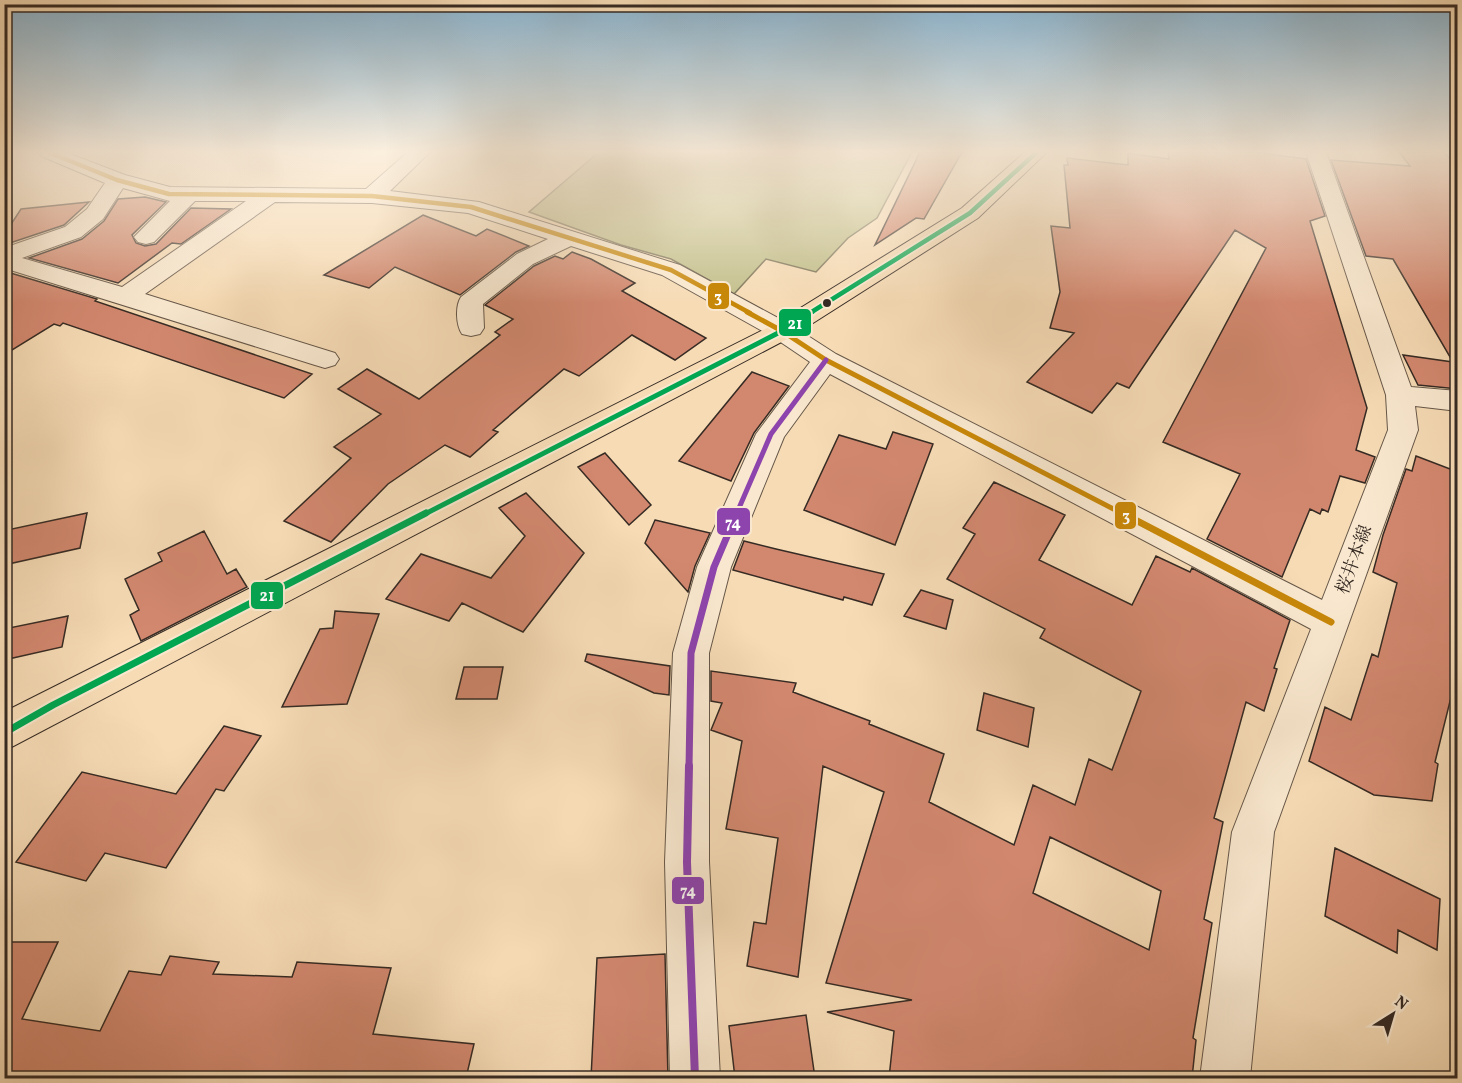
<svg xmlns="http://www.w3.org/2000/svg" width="1462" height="1083" font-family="Vollkorn,'Noto Serif JP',serif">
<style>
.green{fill:#c1be8a;stroke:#7c7457;stroke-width:1.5}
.building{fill:#d2886f;stroke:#362b24;stroke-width:1.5;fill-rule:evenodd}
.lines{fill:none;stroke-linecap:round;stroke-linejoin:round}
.minor-casing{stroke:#665748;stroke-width:2}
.major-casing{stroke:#362b24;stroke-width:2}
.minor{fill:#f9e8cf;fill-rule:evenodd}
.major{fill:#f6dbb5;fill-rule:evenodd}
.bus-1-far2-casing{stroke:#f9e8cf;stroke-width:8}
.bus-1-far1-casing{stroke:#f9e8cf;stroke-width:9}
.bus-1-casing{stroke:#f9e8cf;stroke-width:11}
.bus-2-far2-casing{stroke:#f9e8cf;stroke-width:8}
.bus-2-far1-casing{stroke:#f9e8cf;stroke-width:9}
.bus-2-casing{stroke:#f9e8cf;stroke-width:11}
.bus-3-far2-casing{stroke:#f9e8cf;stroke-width:9}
.bus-3-far1-casing{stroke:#f9e8cf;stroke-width:11}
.bus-3-casing{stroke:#f9e8cf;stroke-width:13}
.bus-1-far2{stroke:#c78709;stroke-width:4.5}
.bus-1-far1{stroke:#c78709;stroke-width:5}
.bus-1{stroke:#c78709;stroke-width:7}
.bus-2-far2{stroke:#00a651;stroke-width:4.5}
.bus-2-far1{stroke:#00a651;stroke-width:5}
.bus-2{stroke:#00a651;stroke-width:7}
.bus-3-far2{stroke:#8e44ad;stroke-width:5}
.bus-3-far1{stroke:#8e44ad;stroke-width:7}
.bus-3{stroke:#8e44ad;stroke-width:8}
.bus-dot{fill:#362b24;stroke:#f9e8cf;stroke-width:2}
.labels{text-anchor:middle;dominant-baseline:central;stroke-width:6;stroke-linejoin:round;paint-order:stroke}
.street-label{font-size:18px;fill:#362b24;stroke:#f9e8cf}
.line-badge{stroke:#f9e8cf;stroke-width:2}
.badge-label{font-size:16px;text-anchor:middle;font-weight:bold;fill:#fff}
</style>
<rect width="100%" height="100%" fill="#f6dbb5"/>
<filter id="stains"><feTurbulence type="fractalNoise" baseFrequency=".00333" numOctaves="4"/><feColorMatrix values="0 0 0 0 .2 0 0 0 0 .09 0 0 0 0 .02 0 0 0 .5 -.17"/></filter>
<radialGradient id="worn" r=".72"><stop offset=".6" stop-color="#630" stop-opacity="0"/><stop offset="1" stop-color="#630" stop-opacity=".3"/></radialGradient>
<!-- green -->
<path class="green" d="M 599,152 L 912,152 L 877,218 L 848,238 L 816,272 L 766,259 L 734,294 L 671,259 L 621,245 L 529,212 Z"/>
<!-- building -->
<path class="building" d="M 920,152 L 962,152 L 924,219 L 916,218 L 875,245 Z
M 1168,152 L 1254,152 L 1306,159 L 1325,216 L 1310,221 L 1367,408 L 1356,450 L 1375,457 L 1365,483 L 1340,476 L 1328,512 L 1322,509 L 1320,514 L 1310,509 L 1282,577 L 1207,539 L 1240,474 L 1163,442 L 1266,248 L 1235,230 L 1129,388 L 1117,383 L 1092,413 L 1027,382 L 1074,333 L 1050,328 L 1060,292 L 1051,226 L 1070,228 L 1064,165 L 1068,165 L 1067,158 L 1128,165 L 1128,153 L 1169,159 Z
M 1399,152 L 1444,152 L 1458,168 L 1458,389 L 1418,385 L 1403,355 L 1453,362 L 1393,259 L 1366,256 L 1331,160 L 1410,166 Z
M 145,197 L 166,202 L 132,235 L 136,243 L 145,246 L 156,244 L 191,208 L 231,209 L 181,244 L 172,243 L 118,283 L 29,258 L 82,239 L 104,221 L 118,199 Z
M 89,202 L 64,225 L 4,245 L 4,235 L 21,209 Z
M 423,215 L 476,236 L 487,229 L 529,246 L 516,252 L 460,295 L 395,267 L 369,288 L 324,275 Z
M 572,252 L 591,259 L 635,283 L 622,291 L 706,338 L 675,360 L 632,335 L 579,376 L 564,369 L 493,430 L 498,432 L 470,457 L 445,445 L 388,484 L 331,542 L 284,521 L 351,458 L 334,447 L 381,414 L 338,389 L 367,369 L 419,399 L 500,335 L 495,332 L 513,319 L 485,305 L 534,266 L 555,256 L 563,259 Z
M 4,271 L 97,299 L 95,301 L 312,374 L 284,398 L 63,323 L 60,326 L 54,324 L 4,355 Z
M 752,372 L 789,386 L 754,433 L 731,481 L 679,461 Z
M 893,432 L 933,444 L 895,545 L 804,510 L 839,435 L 886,449 Z
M 605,453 L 651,505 L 629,525 L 578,467 Z
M 1416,456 L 1458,472 L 1458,669 L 1435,762 L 1438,764 L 1432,801 L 1374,795 L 1309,761 L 1325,707 L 1351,720 L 1372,654 L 1378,657 L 1397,583 L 1373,572 L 1383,535 L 1406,469 L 1412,471 Z
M 994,482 L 1065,515 L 1039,560 L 1132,605 L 1156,556 L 1190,572 L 1192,568 L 1290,620 L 1274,668 L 1277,669 L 1264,711 L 1246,702 L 1214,818 L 1223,822 L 1204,919 L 1212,923 L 1193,1038 L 1196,1040 L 1192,1078 L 889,1078 L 894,1031 L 827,1012 L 912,1000 L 826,983 L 884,792 L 823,766 L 798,977 L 747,966 L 754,922 L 766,924 L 778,838 L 726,829 L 742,741 L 711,730 L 722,703 L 711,701 L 711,671 L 796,683 L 793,692 L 870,721 L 869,724 L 944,754 L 929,802 L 1014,845 L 1033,785 L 1075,805 L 1089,759 L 1112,770 L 1141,691 L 1040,638 L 1045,629 L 947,579 L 975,534 L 963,528 ZM 1050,837 L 1161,891 L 1149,950 L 1033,893 Z
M 526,493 L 584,553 L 523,632 L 462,603 L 449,621 L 386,599 L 421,554 L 491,578 L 525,536 L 499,508 Z
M 87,513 L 80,548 L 4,565 L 7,530 Z
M 655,520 L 710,533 L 695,566 L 688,592 L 645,543 Z
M 204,531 L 227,574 L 236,569 L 247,587 L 141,641 L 130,615 L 139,610 L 125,579 L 162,561 L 158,553 Z
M 744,541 L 776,549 L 884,574 L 872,605 L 844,597 L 843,600 L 733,570 Z
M 921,590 L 953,600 L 946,629 L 904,616 Z
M 335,611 L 379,614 L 347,704 L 282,707 L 320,629 L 333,628 Z
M 68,616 L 62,647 L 4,660 L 4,629 Z
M 587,654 L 670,666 L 669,695 L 654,693 L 585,661 Z
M 464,667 L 503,667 L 497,699 L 456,699 Z
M 984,693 L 1034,708 L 1028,747 L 977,730 Z
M 224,726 L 261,736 L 224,791 L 216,789 L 166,868 L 105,853 L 86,881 L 16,862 L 82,772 L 176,794 Z
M 1335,848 L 1440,899 L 1437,950 L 1398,930 L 1397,953 L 1325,916 Z
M 4,942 L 58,942 L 22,1019 L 100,1031 L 129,971 L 161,975 L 170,956 L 219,962 L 213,974 L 292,977 L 297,962 L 391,968 L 373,1034 L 474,1044 L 466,1078 L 4,1078 Z
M 665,954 L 668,1078 L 591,1078 L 597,958 Z
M 806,1015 L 815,1078 L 735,1078 L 729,1026 Z"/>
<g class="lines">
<!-- minor casing -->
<g class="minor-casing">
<path id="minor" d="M 38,152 L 65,152 L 125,175 L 170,187 L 366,189 L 408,152 L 430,152 L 390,191 L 479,202 L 680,265 L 791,325 L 836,354 L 1322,600 L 1388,430 L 1386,395 L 1306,152 L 1326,152 L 1411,387 L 1458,391 L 1458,411 L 1415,406 L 1418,430 L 1274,832 L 1250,1078 L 1200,1078 L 1232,832 L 1311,629 L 830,374 L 784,437 L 731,567 L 709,653 L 709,862 L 720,1078 L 670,1078 L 665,862 L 673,653 L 697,567 L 756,434 L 810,362 L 773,337 L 662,275 L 571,246 L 533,264 L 483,304 L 484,328 L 480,334 L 471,336 L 462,334 C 456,325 455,306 461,297 L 517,254 L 548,239 L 468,213 L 372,203 L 275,202 L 145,294 L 335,353 L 339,359 L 335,365 L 325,368 L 315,365 L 4,268 L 4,248 L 65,227 L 87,209 L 105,183 L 41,156 ZM 123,188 L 170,201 L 134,237 L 138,242 L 146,244 L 154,242 L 195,201 L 246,201 L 122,287 L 22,258 L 81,237 L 103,219 Z"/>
</g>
<!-- major casing -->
<g class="major-casing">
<path id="major" d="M 1025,152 L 1047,152 L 978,218 L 791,337 L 4,751 L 4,712 L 773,325 L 962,208 Z"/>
</g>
<!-- minor -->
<use href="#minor" class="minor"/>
<!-- major -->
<use href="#major" class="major"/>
<!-- bus-1-far2 casing -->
<g class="bus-1-far2-casing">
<path id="bus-1-far2" d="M 48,152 L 117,180 L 169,194 L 372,196 L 471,207 L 671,270 L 750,313"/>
</g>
<!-- bus-1-far1 casing -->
<g class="bus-1-far1-casing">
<path id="bus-1-far1" d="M 747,312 L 782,331 L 826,360 L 1125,515"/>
</g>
<!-- bus-1 casing -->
<g class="bus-1-casing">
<path id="bus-1" d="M 1122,513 L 1331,622"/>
</g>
<!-- bus-2-far2 casing -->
<g class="bus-2-far2-casing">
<path id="bus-2-far2" d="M 810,313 L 970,213 L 1037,152"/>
</g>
<!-- bus-2-far1 casing -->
<g class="bus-2-far1-casing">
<path id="bus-2-far1" d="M 423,515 L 782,331 L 812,312"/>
</g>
<!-- bus-2 casing -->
<g class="bus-2-casing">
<path id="bus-2" d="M 4,733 L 53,705 L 426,513"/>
</g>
<!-- bus-3-far2 casing -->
<g class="bus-3-far2-casing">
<path id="bus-3-far2" d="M 736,515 L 771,434 L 826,360"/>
</g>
<!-- bus-3-far1 casing -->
<g class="bus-3-far1-casing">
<path id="bus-3-far1" d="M 689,768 L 691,653 L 714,567 L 737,513"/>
</g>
<!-- bus-3 casing -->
<g class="bus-3-casing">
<path id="bus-3" d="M 689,766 L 687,862 L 695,1078"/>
</g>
<!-- bus-1-far2 -->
<use href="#bus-1-far2" class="bus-1-far2"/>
<!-- bus-1-far1 -->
<use href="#bus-1-far1" class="bus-1-far1"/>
<!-- bus-1 -->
<use href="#bus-1" class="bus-1"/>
<!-- bus-2-far2 -->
<use href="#bus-2-far2" class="bus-2-far2"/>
<!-- bus-2-far1 -->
<use href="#bus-2-far1" class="bus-2-far1"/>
<!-- bus-2 -->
<use href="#bus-2" class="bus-2"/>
<!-- bus-3-far2 -->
<use href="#bus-3-far2" class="bus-3-far2"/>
<!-- bus-3-far1 -->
<use href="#bus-3-far1" class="bus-3-far1"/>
<!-- bus-3 -->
<use href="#bus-3" class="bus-3"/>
</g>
<!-- sky -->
<linearGradient id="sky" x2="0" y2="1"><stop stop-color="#8ab6d3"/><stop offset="0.5" stop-color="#fbefde"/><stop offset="1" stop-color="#fbefde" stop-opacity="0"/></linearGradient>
<rect width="1462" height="303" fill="url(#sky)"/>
<!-- markers -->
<circle class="bus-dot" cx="827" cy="303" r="5"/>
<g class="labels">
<!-- street labels -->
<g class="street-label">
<text transform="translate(1355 560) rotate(-70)">桜井本線</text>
</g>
</g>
<g class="line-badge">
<rect x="707" y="282" width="23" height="28" rx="6" fill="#c78709"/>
<rect x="778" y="308" width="34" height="29" rx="6" fill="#00a651"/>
<rect x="1114" y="501" width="23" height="29" rx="6" fill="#c78709"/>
<rect x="716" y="507" width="35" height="29" rx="6" fill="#8e44ad"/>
<rect x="250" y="581" width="34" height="29" rx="6" fill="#00a651"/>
<rect x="671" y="876" width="34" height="29" rx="6" fill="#8e44ad"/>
</g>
<g class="badge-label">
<text x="718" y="302">3</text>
<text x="795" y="329">21</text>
<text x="1126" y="521">3</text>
<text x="733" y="528">74</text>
<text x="267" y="601">21</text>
<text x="688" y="896">74</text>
</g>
<!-- margin -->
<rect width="1462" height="1083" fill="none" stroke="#f6dbb5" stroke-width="24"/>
<rect x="6" y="6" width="1450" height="1071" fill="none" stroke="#362b24" stroke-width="3"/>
<rect x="12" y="12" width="1438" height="1059" fill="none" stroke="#362b24" stroke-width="1.5"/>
<!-- north arrow -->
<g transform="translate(1393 1014) rotate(37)" stroke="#f9e8cf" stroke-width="4.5" paint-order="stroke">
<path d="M0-4.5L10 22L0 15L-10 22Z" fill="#362b24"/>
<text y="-9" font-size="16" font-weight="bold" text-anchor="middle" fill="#362b24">N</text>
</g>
<rect width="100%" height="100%" filter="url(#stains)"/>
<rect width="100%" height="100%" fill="url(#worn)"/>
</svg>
